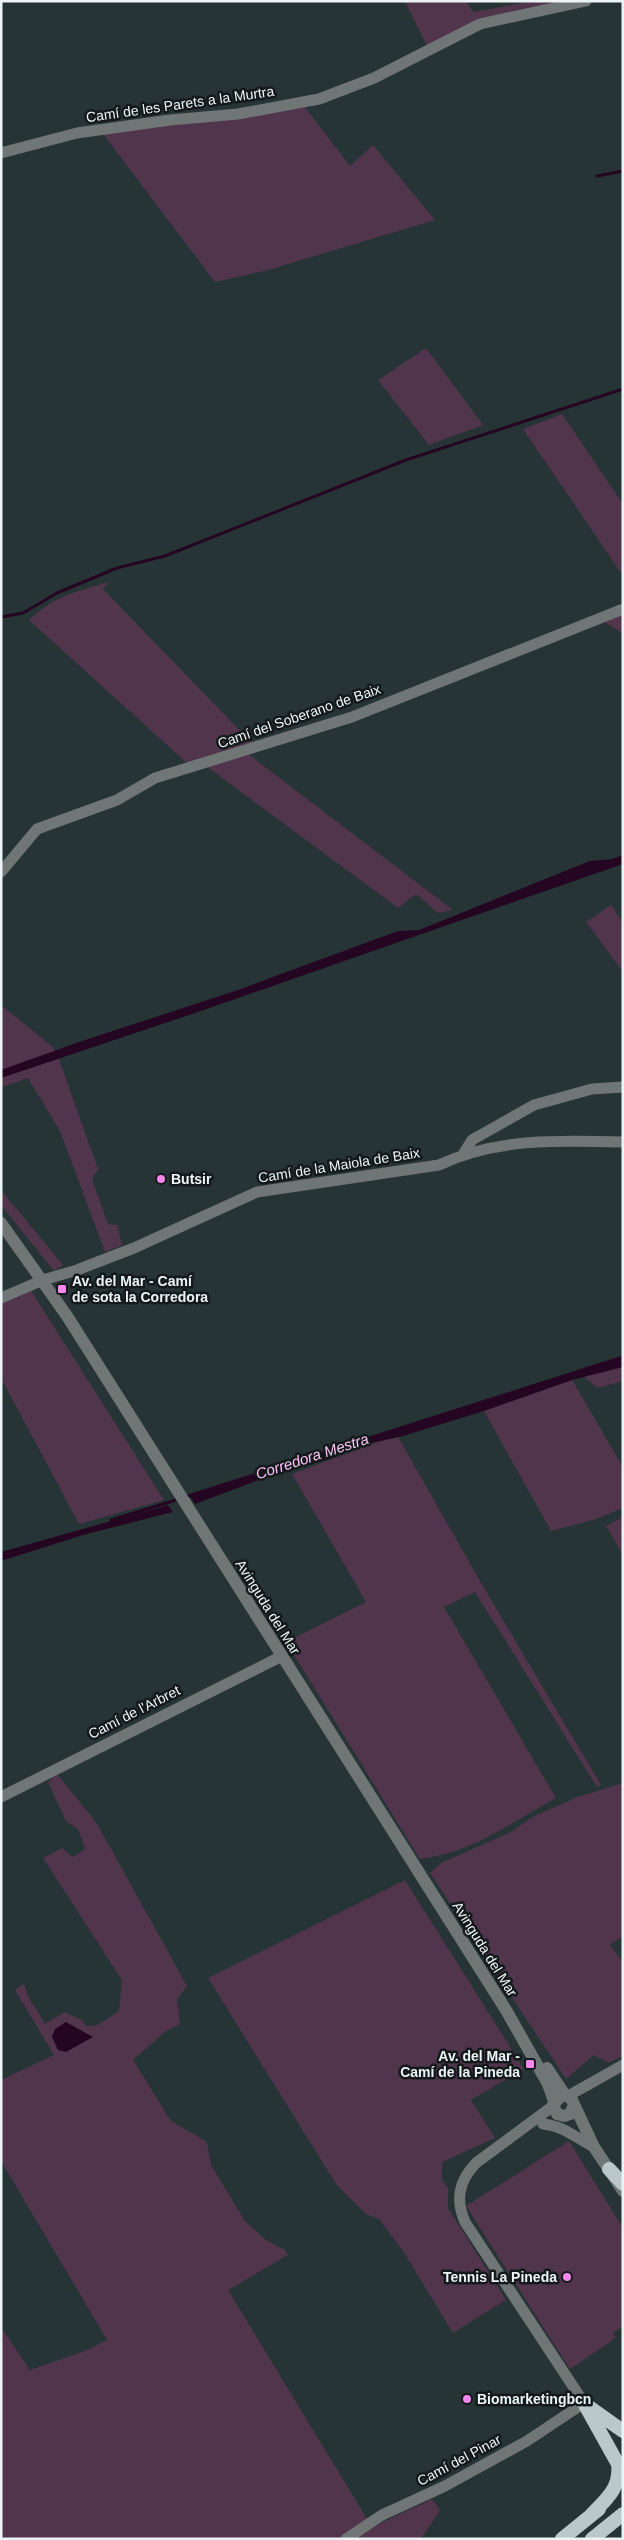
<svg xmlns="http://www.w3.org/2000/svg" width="624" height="2540" font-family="Arial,sans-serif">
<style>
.green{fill:#50354c}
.water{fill:#250622}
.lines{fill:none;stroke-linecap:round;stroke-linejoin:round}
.stream{stroke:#250622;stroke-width:3}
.minor{stroke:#707676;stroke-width:11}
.tertiary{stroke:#707676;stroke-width:12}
.trunk{stroke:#bac8ca;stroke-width:14}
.poi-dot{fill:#f788eb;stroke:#141a1b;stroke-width:2}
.labels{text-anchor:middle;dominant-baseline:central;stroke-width:5;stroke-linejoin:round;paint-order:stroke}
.street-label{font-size:14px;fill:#ecf4f5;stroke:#141a1b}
.poi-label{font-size:14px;font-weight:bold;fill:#ecf4f5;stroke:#141a1b;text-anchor:start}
.water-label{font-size:15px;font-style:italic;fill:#fec1f6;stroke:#141a1b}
</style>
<rect width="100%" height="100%" fill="#273435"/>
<!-- green -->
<path class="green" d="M 405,1 L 466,1 L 473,12 L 533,1 L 569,1 L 427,46 Z
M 304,106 L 350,166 L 373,145 L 435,220 L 268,270 L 215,282 L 103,134 Z
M 426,348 L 483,425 L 429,445 L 378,380 Z
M 562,414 L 623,504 L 623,576 L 523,429 Z
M 109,582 L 103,589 L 252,743 L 189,765 L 29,620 C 54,596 76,592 109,582 Z
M 623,612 L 623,634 L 601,620 Z
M 248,754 L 453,910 L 438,913 L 416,894 L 398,908 L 206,766 Z
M 611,905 L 623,923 L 623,972 L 586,922 Z
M 1,1005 L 53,1047 L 59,1059 L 98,1169 L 92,1179 L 108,1224 L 117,1225 L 122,1245 L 105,1252 L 60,1131 L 28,1078 L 1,1087 Z
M 1,1190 L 63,1265 L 54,1271 L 1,1205 Z
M 30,1289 L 164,1500 L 79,1524 L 1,1378 L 1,1302 Z
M 623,1362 L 623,1381 L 598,1388 L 584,1377 L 604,1366 Z
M 572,1380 L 623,1467 L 623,1508 L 593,1520 L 551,1531 L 484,1411 Z
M 397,1435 L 484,1588 L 601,1785 L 597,1787 L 475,1592 L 444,1607 L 556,1798 C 510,1823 474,1852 420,1859 L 286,1642 L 366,1602 L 292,1474 Z
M 623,1517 L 623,1555 L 606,1526 Z
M 57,1774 L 96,1822 L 187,1986 L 177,1999 L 180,2024 L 166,2031 L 133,2060 L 171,2121 L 207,2142 L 211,2165 L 245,2221 L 266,2240 L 285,2250 L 288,2255 L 228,2290 L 372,2527 L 432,2499 L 440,2510 L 421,2539 L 1,2539 L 1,2327 L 30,2370 L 85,2351 L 107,2340 L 1,2161 L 1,2080 L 54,2055 L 15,1990 L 24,1984 L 28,1996 L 45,2024 L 64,2012 L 82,2020 L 86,2026 L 98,2025 L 119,2011 L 122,1980 L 43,1858 L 62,1848 L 73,1857 L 85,1849 L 78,1829 L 66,1821 L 48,1782 Z
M 623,1783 L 623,1936 L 610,1945 L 623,1962 L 623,2056 L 608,2063 L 594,2055 L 566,2079 L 430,1873 L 441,1863 L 511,1832 L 534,1816 L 578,1797 Z
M 405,1880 L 524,2069 L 471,2100 L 495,2138 L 442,2162 L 442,2180 L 448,2188 L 448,2208 L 506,2300 L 453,2333 L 403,2251 L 379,2219 L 366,2214 L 336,2184 L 208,1978 Z
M 569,2141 L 623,2228 L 623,2326 L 613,2333 L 616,2338 L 570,2369 L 466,2206 Z"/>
<!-- water -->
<path class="water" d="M 623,855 L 623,864 L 201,1011 L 1,1078 L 1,1070 L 79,1042 L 238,990 L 398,931 L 419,930 L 590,861 L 612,859 Z
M 623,1356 L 623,1367 L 572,1380 L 484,1411 L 403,1436 L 363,1445 L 329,1459 L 269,1476 L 195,1504 L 190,1496 Z
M 168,1505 L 173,1512 L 83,1535 L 1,1561 L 1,1552 Z
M 66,2022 L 93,2037 L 66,2052 L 58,2050 L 52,2037 L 55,2029 Z"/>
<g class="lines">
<!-- stream -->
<path class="stream" d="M 597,176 L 623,171
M 1,617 L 23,613 L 57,593 L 117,568 L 165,556 L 406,460 L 623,389
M 185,1497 L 623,1357
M 111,1520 L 179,1499"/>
<!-- minor -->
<path class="minor" d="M 1,153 L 77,133 L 170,120 L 238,114 L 319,99 L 374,78 L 480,24 L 586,1
M 1,872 L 37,829 L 117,800 L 155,778 L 352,717 L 623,609
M 464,1153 L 472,1140 L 534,1105 L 592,1089 L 623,1087
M 1,1298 L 43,1280 L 77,1270 L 134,1248 L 257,1192 L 439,1165 C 496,1138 561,1140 623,1142
M 1,1797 L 282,1656
M 568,2096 L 623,2065
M 543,2124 C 564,2126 576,2138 594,2147
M 346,2539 L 382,2515 L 445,2486 L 527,2441 L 584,2403 L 465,2222 C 455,2199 459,2181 476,2163 L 553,2106"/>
<!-- tertiary -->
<path class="tertiary" d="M 1,1223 L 67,1316 L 506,2010 L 548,2084 L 554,2101
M 547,2068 L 565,2095
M 574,2105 L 570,2114 L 564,2116 L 557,2114 L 553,2105 L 561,2096 L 566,2095 L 572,2100 L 594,2147 L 623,2191"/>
<!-- trunk -->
<path class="trunk" d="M 609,2169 L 623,2184
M 584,2403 L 618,2464 C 621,2487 607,2499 592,2514
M 589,2407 L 623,2431
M 562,2539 L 599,2509
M 592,2539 L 623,2514"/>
</g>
<!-- markers -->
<g class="poi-dot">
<circle cx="161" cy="1179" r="5"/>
<rect x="57" y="1284" width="10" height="10" rx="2.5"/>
<rect x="525" y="2059" width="10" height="10" rx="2.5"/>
<circle cx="567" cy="2277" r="5"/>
<circle cx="467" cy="2399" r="5"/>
</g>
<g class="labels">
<!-- street labels -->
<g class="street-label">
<text transform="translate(180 104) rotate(-8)">Camí de les Parets a la Murtra</text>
<text transform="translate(299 716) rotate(-19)">Camí del Soberano de Baix</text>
<text transform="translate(339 1165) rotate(-9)">Camí de la Maiola de Baix</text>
<text transform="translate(268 1607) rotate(58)">Avinguda del Mar</text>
<text transform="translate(134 1712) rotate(-27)">Camí de l'Arbret</text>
<text transform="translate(485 1949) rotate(58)">Avinguda del Mar</text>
<text transform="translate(459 2460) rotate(-28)">Camí del Pinar</text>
</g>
<!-- poi labels -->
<g class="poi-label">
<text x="171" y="1179">Butsir</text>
<text x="72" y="1281">Av. del Mar - Camí<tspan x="72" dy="16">de sota la Corredora</tspan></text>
<text x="520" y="2056" text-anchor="end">Av. del Mar -<tspan x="520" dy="16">Camí de la Pineda</tspan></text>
<text x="557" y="2277" text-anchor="end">Tennis La Pineda</text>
<text x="477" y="2399">Biomarketingbcn</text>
</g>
<!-- water labels -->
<g class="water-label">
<text transform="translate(312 1456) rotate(-18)">Corredora Mestra</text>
</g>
</g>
<!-- border -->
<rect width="624" height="2540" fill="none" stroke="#ecf4f5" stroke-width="5"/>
</svg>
